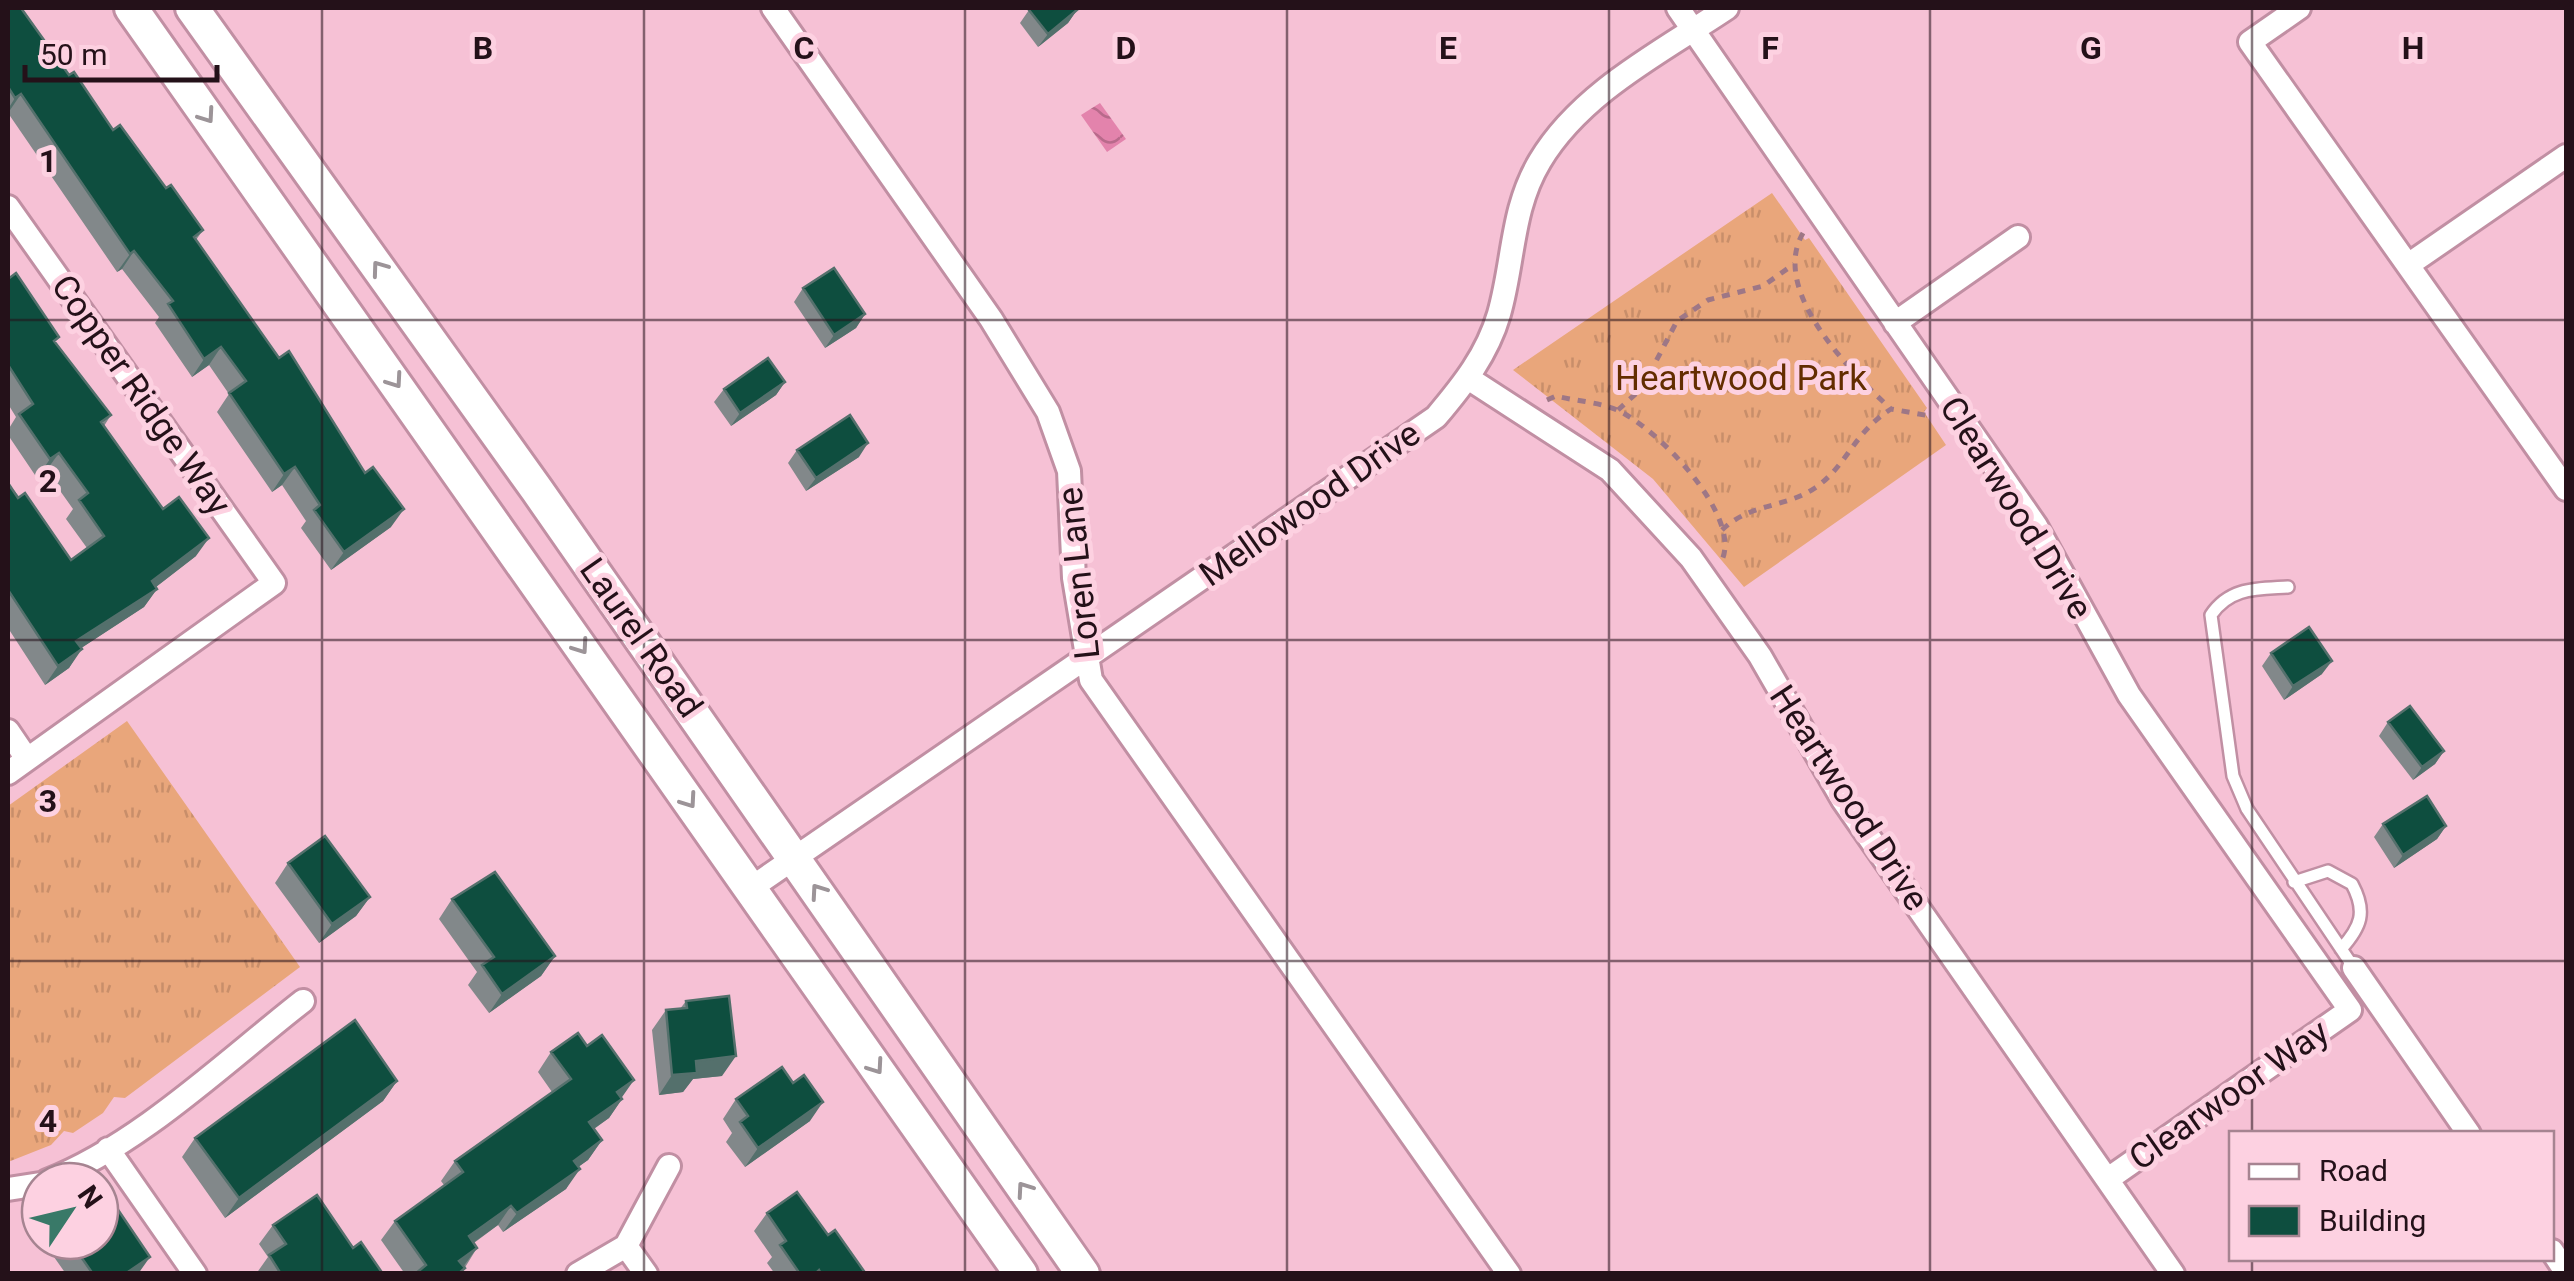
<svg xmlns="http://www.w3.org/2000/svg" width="2574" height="1281" font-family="Roboto,sans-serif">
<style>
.grass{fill:url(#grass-tufts)}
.water{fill:url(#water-waves)}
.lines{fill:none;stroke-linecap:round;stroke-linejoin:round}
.service-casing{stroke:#c18fa3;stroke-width:16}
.minor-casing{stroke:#c18fa3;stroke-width:28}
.secondary-casing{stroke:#c18fa3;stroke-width:38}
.path{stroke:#9e7786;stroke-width:5;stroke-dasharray:8 8;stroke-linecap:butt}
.service{stroke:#fff;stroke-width:11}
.minor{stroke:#fff;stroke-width:22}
.secondary{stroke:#fff;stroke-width:32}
.wall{fill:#82888a}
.shaded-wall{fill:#54706c}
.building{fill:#0e4e3f;stroke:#54706c;stroke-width:2.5}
.oneway{stroke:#9c9498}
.grid{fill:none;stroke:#241119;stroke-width:2.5;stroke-opacity:0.55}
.labels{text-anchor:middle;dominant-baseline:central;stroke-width:10;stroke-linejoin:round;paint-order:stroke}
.park-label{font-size:35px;fill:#632d00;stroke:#fdd1e1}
.street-label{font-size:35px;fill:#241119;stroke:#fdd1e1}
.grid-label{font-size:32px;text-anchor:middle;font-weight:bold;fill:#241119;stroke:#fdd1e1;stroke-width:10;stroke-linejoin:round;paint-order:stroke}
</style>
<defs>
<pattern id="grass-tufts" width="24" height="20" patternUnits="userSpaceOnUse" patternTransform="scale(2.5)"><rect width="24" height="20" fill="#e9a67b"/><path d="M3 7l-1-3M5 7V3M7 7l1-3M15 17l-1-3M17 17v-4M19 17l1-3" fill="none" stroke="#c88e6a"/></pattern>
<pattern id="water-waves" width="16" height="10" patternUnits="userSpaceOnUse" patternTransform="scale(2.5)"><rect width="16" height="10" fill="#e383ac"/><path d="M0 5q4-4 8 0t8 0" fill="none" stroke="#b86a8b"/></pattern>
</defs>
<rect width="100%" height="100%" fill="#f6c1d5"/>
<!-- grass -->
<path class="grass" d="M 1772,193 L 1805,240 L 1809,238 L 1927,408 L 1924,412 L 1946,445 L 1744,587 L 1653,479 L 1513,370 Z
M 127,721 L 300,967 L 125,1098 L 114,1097 L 103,1113 L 73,1133 L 64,1131 L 51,1145 L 8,1162 L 8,806 Z"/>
<!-- water -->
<path class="water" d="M 1100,103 L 1126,139 L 1107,152 L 1081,115 Z"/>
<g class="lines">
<!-- service casing -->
<g class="service-casing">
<path id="service" d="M 2288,587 C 2257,589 2230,587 2211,615 L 2233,776 L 2247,809 L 2354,968
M 2294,882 L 2328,871 L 2352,884 C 2367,912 2361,927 2341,949"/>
</g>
<!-- minor casing -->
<g class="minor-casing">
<path id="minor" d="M 773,8 L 991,319 L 1048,412 L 1069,471 L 1074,578 L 1091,680 L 1509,1274
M 1678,8 L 2036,526 L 2129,695 L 2350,1010 L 2108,1179
M 2299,8 L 2250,42 L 2566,489
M 8,207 L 274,583 L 8,773
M 2408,265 L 2566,156
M 1895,323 L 2018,237
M 1468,378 L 1610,470 L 1691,558 L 1760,656 L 1843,800 L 2173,1274
M 8,731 L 27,759
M 751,888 L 1436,417 C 1463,385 1487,355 1499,314 C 1514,262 1511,209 1540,161 C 1581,92 1663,51 1727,8
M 2354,968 L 2469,1134
M 108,1149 L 195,1274
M 47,1181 C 138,1146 226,1061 303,1001
M 8,1189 L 40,1184
M 626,1246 L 646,1274
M 2552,1251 L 2566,1272
M 578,1274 L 626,1246 L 669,1166"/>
</g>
<!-- secondary casing -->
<g class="secondary-casing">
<path id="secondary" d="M 131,8 L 1021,1274
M 192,8 L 537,490 L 1083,1274"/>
</g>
<!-- path -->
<path class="path" d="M 1803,233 C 1769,291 1852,373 1891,409
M 1547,400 L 1556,396 C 1575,401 1599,402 1617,410 C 1656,427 1742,515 1722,560
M 1618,410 L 1642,388 L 1677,321 L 1708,300 L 1763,286 L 1794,264
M 1722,530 C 1750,503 1785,508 1815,488 C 1847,466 1854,432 1891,409 L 1930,416"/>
<!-- service -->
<use href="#service" class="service"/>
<!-- minor -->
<use href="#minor" class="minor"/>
<!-- secondary -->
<use href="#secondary" class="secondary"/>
</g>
<!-- wall -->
<path class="wall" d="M 8,8 L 22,8 L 69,75 L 113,130 L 203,230 L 196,240 L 391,527 L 331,570 L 301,528 L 306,521 L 282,485 L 272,492 L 217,412 L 229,394 L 209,365 L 192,377 L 155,323 L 159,317 L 122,269 L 117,272 L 8,113 Z
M 1029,10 L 1077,10 L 1068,23 L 1038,47 L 1020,23 Z
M 8,279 L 111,415 L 104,426 L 196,556 L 156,587 L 157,589 L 144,607 L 81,648 L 69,668 L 45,685 L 8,628 L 8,483 L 71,560 L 87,548 L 66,519 L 73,509 L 46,471 L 37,478 L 8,435 L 8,430 L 16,417 L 8,404 Z
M 803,288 L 865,314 L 856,328 L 825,348 L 794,302 Z
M 785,382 L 776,395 L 731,426 L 714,402 L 724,389 Z
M 797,450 L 859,457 L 806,491 L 788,463 Z
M 2271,653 L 2322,674 L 2284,700 L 2262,666 Z
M 2388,722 L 2444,751 L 2435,764 L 2413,780 L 2379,736 Z
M 2383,824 L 2446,826 L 2437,839 L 2394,868 L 2374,837 Z
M 288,863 L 370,897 L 356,916 L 319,943 L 275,883 Z
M 452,899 L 555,956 L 541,976 L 489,1013 L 468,985 L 477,972 L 439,919 Z
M 686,1001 L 722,1076 L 693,1079 L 683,1092 L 659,1095 L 652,1030 L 666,1010 L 680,1009 Z
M 551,1052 L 622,1099 L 609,1118 L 594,1129 L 602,1140 L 588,1160 L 578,1167 L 566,1189 L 503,1232 L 498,1225 L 474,1243 L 477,1248 L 461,1274 L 405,1274 L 381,1240 L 395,1221 L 444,1185 L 441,1181 L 455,1161 L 552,1092 L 538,1072 Z
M 397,1081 L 383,1101 L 225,1218 L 182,1157 L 195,1138 Z
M 736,1099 L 810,1121 L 745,1167 L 726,1142 L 732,1133 L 723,1119 Z
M 767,1213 L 828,1235 L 866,1274 L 775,1274 L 767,1263 L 772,1257 L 754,1231 Z
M 273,1225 L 353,1248 L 383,1274 L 256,1274 L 268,1257 L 259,1244 Z
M 52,1241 L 100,1241 L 138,1274 L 66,1274 L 47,1247 Z"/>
<!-- shaded-wall -->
<path class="shaded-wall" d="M 1077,10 L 1068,23 L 1038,47 L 1048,34 Z
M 21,94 L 8,113 L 8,109 L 15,98 Z
M 134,251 L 122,269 L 117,272 L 130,254 Z
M 865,314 L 856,328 L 825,348 L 834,335 Z
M 221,347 L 209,365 L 192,377 L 204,359 Z
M 785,382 L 776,395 L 731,426 L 740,413 Z
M 868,443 L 859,457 L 806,491 L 816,478 Z
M 59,453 L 46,471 L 37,478 L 50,459 Z
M 295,467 L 282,485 L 272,492 L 284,474 Z
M 404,509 L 391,527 L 331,570 L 344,552 Z
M 209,538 L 196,556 L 139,600 L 152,581 Z
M 157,589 L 144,607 L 63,660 L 76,641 Z
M 82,649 L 69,668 L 45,685 L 58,666 Z
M 2332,661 L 2322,674 L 2284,700 L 2293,686 Z
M 2444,751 L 2435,764 L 2413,780 L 2422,767 Z
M 2446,826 L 2437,839 L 2394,868 L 2403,855 Z
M 370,897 L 356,916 L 319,943 L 332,924 Z
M 555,956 L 541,976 L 489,1013 L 502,994 Z
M 736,1056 L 722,1076 L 693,1079 L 683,1092 L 659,1095 L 672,1075 L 696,1061 Z
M 634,1080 L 620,1100 L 617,1092 Z
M 397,1081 L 383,1101 L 225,1218 L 239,1198 Z
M 622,1099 L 609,1118 L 575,1142 L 589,1122 Z
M 823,1102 L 810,1121 L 745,1167 L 758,1148 Z
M 602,1140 L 588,1160 L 560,1180 L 574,1161 Z
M 580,1169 L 566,1189 L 503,1232 L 517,1213 Z
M 511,1206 L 498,1225 L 455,1256 L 469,1236 Z
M 477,1248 L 463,1267 L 459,1261 Z
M 150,1257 L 138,1274 L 125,1274 Z"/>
<!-- building -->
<path class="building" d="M 8,8 L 21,8 L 69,75 L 74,72 L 113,130 L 120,125 L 166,188 L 171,185 L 203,230 L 194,237 L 279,358 L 289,351 L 365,473 L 373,467 L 404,509 L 344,552 L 314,510 L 320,505 L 295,467 L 284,474 L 229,393 L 246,381 L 221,347 L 204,359 L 168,304 L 173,301 L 134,251 L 130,254 L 21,94 L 15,98 L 8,87 Z
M 1032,8 L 1075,8 L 1077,10 L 1048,34 L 1029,10 Z
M 834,268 L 865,314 L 834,335 L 803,288 Z
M 16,273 L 59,337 L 54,341 L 111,415 L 101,422 L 163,509 L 179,497 L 209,538 L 152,581 L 157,589 L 76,641 L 82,649 L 58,666 L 8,590 L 8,483 L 18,498 L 25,493 L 71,560 L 104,536 L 79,500 L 88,493 L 59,453 L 50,459 L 19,414 L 33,404 L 8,365 L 8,279 Z
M 768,358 L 785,382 L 740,413 L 724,389 Z
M 850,415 L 868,443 L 816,478 L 797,450 Z
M 2309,627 L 2332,661 L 2293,686 L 2271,653 Z
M 2410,706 L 2444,751 L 2422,767 L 2388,722 Z
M 2427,796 L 2446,826 L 2403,855 L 2383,824 Z
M 325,836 L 370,897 L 332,924 L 288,863 Z
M 495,872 L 555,956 L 502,994 L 482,965 L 494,957 L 452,899 Z
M 729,996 L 736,1056 L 696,1061 L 697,1073 L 672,1075 L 666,1010 L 687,1008 L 686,1001 Z
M 355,1020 L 397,1081 L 239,1198 L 195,1138 Z
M 578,1033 L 587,1046 L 602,1035 L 634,1080 L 617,1092 L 622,1099 L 589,1122 L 602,1140 L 574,1161 L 580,1169 L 517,1213 L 511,1206 L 469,1236 L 477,1248 L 459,1261 L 465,1268 L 458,1274 L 415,1274 L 426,1265 L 395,1221 L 463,1172 L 455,1161 L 571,1079 L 551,1052 Z
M 782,1067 L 793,1083 L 804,1075 L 823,1102 L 758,1148 L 740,1122 L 748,1116 L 736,1099 Z
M 797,1192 L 828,1235 L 835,1230 L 866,1274 L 821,1274 L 819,1270 L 815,1274 L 800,1274 L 780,1245 L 786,1241 L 767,1213 Z
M 108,1195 L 150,1257 L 125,1274 L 93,1274 L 70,1241 L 100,1241 L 100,1201 Z
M 317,1195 L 353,1248 L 361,1242 L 383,1274 L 281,1274 L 269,1255 L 286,1244 L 273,1225 Z"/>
<!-- one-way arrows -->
<defs><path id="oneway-chevron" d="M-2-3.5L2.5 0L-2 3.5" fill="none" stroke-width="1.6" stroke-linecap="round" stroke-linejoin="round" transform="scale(2.5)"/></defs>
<g class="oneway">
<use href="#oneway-chevron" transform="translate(207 116) rotate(55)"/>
<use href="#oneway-chevron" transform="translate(379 268) rotate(-126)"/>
<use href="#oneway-chevron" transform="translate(395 381) rotate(55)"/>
<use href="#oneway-chevron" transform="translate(581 647) rotate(55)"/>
<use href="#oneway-chevron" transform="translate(689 801) rotate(55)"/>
<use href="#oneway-chevron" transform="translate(818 891) rotate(-125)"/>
<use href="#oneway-chevron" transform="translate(876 1067) rotate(55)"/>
<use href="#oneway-chevron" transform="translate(1024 1189) rotate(-125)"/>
</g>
<!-- grid -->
<path class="grid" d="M 322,8 L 322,1274M 644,8 L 644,1274M 965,8 L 965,1274M 1287,8 L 1287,1274M 1609,8 L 1609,1274M 1930,8 L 1930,1274M 2252,8 L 2252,1134M 8,320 L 2566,320M 8,640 L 2566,640M 8,961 L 2566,961M 2252,1258 L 2252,1274"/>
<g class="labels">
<!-- park labels -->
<g class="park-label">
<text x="1741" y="378">Heartwood Park</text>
</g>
<!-- street labels -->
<g class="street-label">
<text transform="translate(141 395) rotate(55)">Copper Ridge Way</text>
<text transform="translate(1310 504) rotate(-35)">Mellowood Drive</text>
<text transform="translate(2016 508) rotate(58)">Clearwood Drive</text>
<text transform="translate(1079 573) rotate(-96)">Loren Lane</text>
<text transform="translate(641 638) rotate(55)">Laurel Road</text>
<text transform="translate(1849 798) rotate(57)">Heartwood Drive</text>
<text transform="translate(2229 1095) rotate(-35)">Clearwoor Way</text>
</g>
</g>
<g class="grid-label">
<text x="483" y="59">B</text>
<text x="804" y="59">C</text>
<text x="1126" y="59">D</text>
<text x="1448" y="59">E</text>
<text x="1770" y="59">F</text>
<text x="2091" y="59">G</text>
<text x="2413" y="59">H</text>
<text x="48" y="172">1</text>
<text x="48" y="492">2</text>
<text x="48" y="812">3</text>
<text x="48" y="1132">4</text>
</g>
<!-- border -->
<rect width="2574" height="1281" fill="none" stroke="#241119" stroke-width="20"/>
<!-- legend -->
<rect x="2229" y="1131" width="325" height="130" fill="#fdd1e1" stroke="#a68491" stroke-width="2.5"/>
<rect x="2249" y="1164" width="50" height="15" fill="#ffffff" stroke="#a68491" stroke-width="2.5"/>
<text x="2319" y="1181" font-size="30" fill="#241119">Road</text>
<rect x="2249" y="1206" width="50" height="30" fill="#0e4e3f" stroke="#a68491" stroke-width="2.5"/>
<text x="2319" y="1231" font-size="30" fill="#241119">Building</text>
<!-- north arrow -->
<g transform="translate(70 1211) rotate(55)"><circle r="48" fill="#fdd1e1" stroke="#a68491" stroke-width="2.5"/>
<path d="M0-8L18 38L0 25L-18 38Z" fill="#397968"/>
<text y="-15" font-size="28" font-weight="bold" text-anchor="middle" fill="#241119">N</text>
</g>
<!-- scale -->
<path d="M25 65v15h192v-15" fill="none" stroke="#241119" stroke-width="5"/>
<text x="40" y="65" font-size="30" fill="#241119" stroke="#fdd1e1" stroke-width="8" paint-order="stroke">50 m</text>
</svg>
